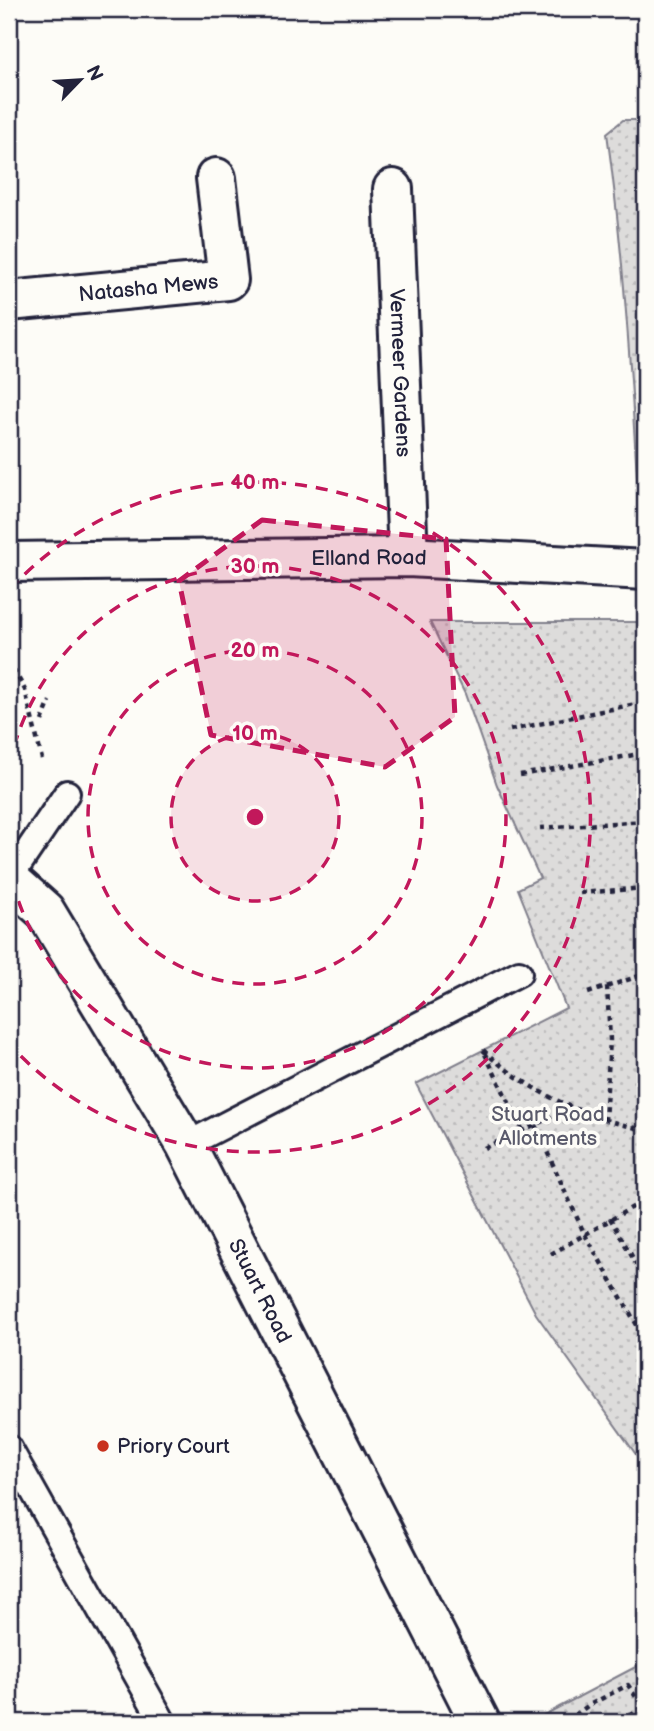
<svg xmlns="http://www.w3.org/2000/svg" width="654" height="1731" font-family="'Balsamiq Sans',sans-serif">
<style>
.garden{fill:url(#garden-dots);stroke:#807f8b;stroke-width:2}
.lines{fill:none;stroke-linecap:round;stroke-linejoin:round}
.service-casing{stroke:#22223b;stroke-width:30}
.minor-casing{stroke:#22223b;stroke-width:44}
.path{stroke:#22223b;stroke-width:4.5;stroke-dasharray:5 5;stroke-linecap:butt}
.service{stroke:#fdfcf7;stroke-width:24}
.minor{stroke:#fdfcf7;stroke-width:38}
.marked{fill:#c2185b;fill-opacity:0.2;stroke:#c2185b;stroke-width:5;stroke-dasharray:14 9;stroke-linejoin:round}
.ring{fill:none;stroke:#c2185b;stroke-width:3.5;stroke-dasharray:12 9}
.poi-dot{fill:#c8321e;stroke:#fdfcf7;stroke-width:2.5}
.labels{text-anchor:middle;dominant-baseline:central;stroke-width:7;stroke-linejoin:round;paint-order:stroke}
.street-label{font-size:21px;fill:#22223b;stroke:#fdfcf7}
.park-label{font-size:21px;fill:#5a5a6b;stroke:#fdfcf7}
.poi-label{font-size:21px;fill:#22223b;stroke:#fdfcf7;text-anchor:start}
.centre{fill:#c2185b;stroke:#fdfcf7;stroke-width:3.5}
.ring-label{font-size:21px;text-anchor:middle;font-weight:bold;fill:#c2185b;stroke:#fdfcf7;stroke-width:7;stroke-linejoin:round;paint-order:stroke}
</style>
<defs>
<pattern id="garden-dots" width="8" height="8" patternUnits="userSpaceOnUse" patternTransform="scale(1.75)"><rect width="8" height="8" fill="#dddcdb"/><path d="M2 2h.1M6 6h.1" fill="none" stroke="#bdbcbd" stroke-width="1.8" stroke-linecap="round"/></pattern>
</defs>
<rect width="100%" height="100%" fill="#fdfcf7"/>
<filter id="ink" filterUnits="userSpaceOnUse"><feTurbulence type="fractalNoise" baseFrequency=".0143" numOctaves="2"/><feDisplacementMap in="SourceGraphic" scale="14" xChannelSelector="R" yChannelSelector="G"/><feConvolveMatrix kernelMatrix="1 2 1 2 8 2 1 2 1" color-interpolation-filters="sRGB"/></filter>
<g filter="url(#ink)">
<!-- garden -->
<path class="garden" d="M 623,120 L 645,120 L 645,562 L 641,546 C 633,408 626,270 607,133 Z
M 430,622 L 645,622 L 645,1467 L 536,1314 L 416,1084 L 566,1008 L 518,889 L 540,878 L 497,785 L 465,694 Z
M 645,1662 L 645,1722 L 548,1722 L 544,1715 Z"/>
<g class="lines">
<!-- service casing -->
<g class="service-casing">
<path id="service" d="M 9,879 L 67,793
M 186,1145 L 519,973
M 9,1448 L 163,1722"/>
</g>
<!-- minor casing -->
<g class="minor-casing">
<g id="minor">
<path id="s1" d="M 393,189 L 408,557"/>
<path id="s2" d="M 9,301 L 228,280 L 216,178"/>
<path id="s3" d="M 9,562 L 408,557 L 645,570"/>
<path id="s4" d="M 9,879 L 45,911 L 186,1145 L 480,1722"/>
</g>
</g>
<!-- path -->
<path class="path" d="M 9,661 L 25,690 L 42,759
M 42,721 L 50,701
M 510,730 L 645,702
M 520,775 L 645,753
M 540,828 L 645,821
M 580,893 L 645,888
M 588,993 L 645,974
M 483,1050 C 530,1093 584,1117 645,1130
M 485,1054 L 523,1131
M 605,1121 L 610,1040 L 607,986
M 535,1125 L 584,1233 L 645,1339
M 484,1148 L 571,1108
M 610,1218 L 645,1279
M 551,1254 L 645,1200
M 567,1721 L 589,1705 L 628,1685 L 642,1706
M 622,1722 L 645,1705"/>
<!-- service -->
<use href="#service" class="service"/>
<!-- minor -->
<use href="#minor" class="minor"/>
</g>
</g>
<!-- marked area -->
<path class="marked" d="M 262,520 L 446,539 L 455,717 L 385,767 L 211,735 L 179,581 Z"/>
<!-- distance rings -->
<circle cx="255" cy="817" r="84" fill="#c2185b" fill-opacity=".12"/>
<g class="ring">
<circle cx="255" cy="817" r="84"/>
<circle cx="255" cy="817" r="167"/>
<path d="M9 767A251 251 0 1 1 9 867"/>
<path d="M10 589A335 335 0 1 1 10 1045"/>
</g>
<!-- markers -->
<circle class="poi-dot" cx="103" cy="1446" r="7"/>
<g class="labels">
<!-- street labels -->
<g class="street-label">
<text stroke="none"><textPath href="#s2" startOffset="140">Natasha Mews</textPath></text>
<text stroke="none"><textPath href="#s1" startOffset="184">Vermeer Gardens</textPath></text>
<text stroke="none"><textPath href="#s3" startOffset="360">Elland Road</textPath></text>
<text stroke="none"><textPath href="#s4" startOffset="485">Stuart Road</textPath></text>
</g>
<!-- park labels -->
<g class="park-label">
<text x="548" y="1114">Stuart Road<tspan x="548" dy="24">Allotments</tspan></text>
</g>
<!-- poi labels -->
<g class="poi-label">
<text x="117" y="1446">Priory Court</text>
</g>
</g>
<circle cx="255" cy="817" r="10" class="centre"/>
<g class="ring-label">
<text x="255" y="489">40 m</text>
<text x="255" y="573">30 m</text>
<text x="255" y="657">20 m</text>
<text x="255" y="740">10 m</text>
</g>
<!-- margin -->
<rect width="654" height="1731" fill="none" stroke="#fdfcf7" stroke-width="35"/>
<rect x="18" y="18" width="619" height="1696" fill="none" stroke="#22223b" stroke-width="2.5" filter="url(#ink)"/>
<!-- north arrow -->
<g transform="translate(80 80) rotate(65)" stroke="#fdfcf7" stroke-width="5" paint-order="stroke">
<path d="M0-5L12 26L0 18L-12 26Z" fill="#22223b"/>
<text y="-10" font-size="19" font-weight="bold" text-anchor="middle" fill="#22223b">N</text>
</g>
</svg>
